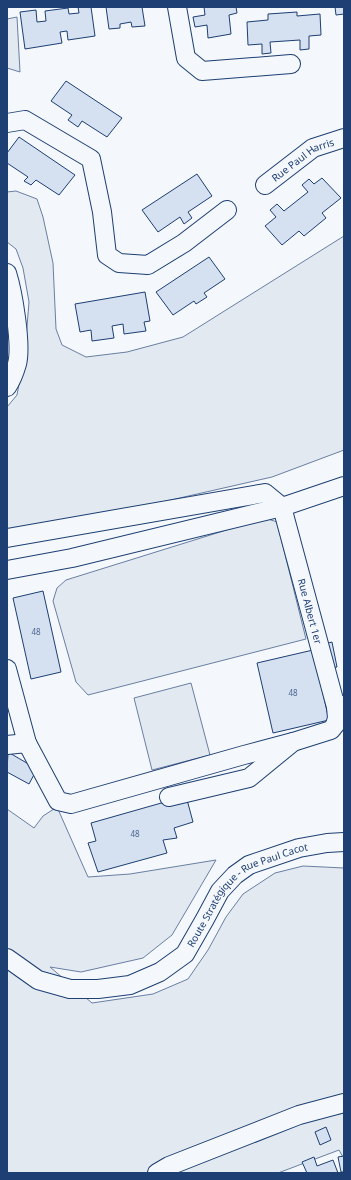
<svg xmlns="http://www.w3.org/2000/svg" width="351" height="1180" font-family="'Noto Sans',sans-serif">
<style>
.green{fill:#e3e9f0;stroke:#687fa3}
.building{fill:#d5e0f0;stroke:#1d3f73}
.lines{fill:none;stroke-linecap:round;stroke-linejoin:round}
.minor-casing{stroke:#1d3f73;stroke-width:20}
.minor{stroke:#f4f7fb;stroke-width:18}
.labels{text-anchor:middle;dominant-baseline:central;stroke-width:3;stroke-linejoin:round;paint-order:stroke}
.number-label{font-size:8px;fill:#4b6792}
.street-label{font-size:10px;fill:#1d3f73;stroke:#f4f7fb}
</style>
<rect width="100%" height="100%" fill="#f4f7fb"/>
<!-- green -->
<path class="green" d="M 17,17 L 20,72 L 7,68 L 7,19 Z
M 16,191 L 37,199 L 43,217 L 53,263 L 56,329 L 62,345 L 86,357 L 127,352 L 183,337 L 344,236 L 344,450 L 272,477 L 96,517 L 7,534 L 7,407 L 17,395 L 25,351 L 29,302 L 23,268 L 16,249 L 7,242 L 7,192 Z
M 265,518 L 277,522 L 306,639 L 88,695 L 76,682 L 53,601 L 57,588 L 66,580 Z
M 191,683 L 210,755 L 152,770 L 134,698 Z
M 57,807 L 88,877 L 130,874 L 216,860 L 172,935 L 143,958 L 81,972 L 50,967 L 92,1003 L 153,994 L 188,979 L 208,950 L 226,917 L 243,894 L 275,873 L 303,866 L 344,868 L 344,1096 L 328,1116 L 344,1113 L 344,1159 L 339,1150 L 278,1173 L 7,1173 L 7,809 L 34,828 L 43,816 Z"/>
<!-- building -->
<path class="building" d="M 78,7 L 91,7 L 95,36 L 68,40 L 67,31 L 60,32 L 62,43 L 25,49 L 20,12 L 36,10 L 37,22 L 46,21 L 45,11 L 68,8 L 69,14 L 79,13 Z
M 106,7 L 142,7 L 145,26 L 132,27 L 131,22 L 120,24 L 120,28 L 109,29 Z
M 204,7 L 236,7 L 237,13 L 229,15 L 231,34 L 208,38 L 207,25 L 195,27 L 193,17 L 205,15 Z
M 335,7 L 344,7 L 344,14 L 336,15 Z
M 297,12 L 297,16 L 320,14 L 321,35 L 309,36 L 309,49 L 300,50 L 300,40 L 270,42 L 271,53 L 262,54 L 262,44 L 248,45 L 247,22 L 268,20 L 268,14 Z
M 66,81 L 122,118 L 107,137 L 82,121 L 78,127 L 68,120 L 72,115 L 51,101 Z
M 19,137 L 75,175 L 59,195 L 36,180 L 31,185 L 24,181 L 28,177 L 7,163 L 7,153 Z
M 197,174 L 212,196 L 188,212 L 192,218 L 184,224 L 180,217 L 158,232 L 142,210 Z
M 322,178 L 341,198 L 322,213 L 326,218 L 304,236 L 299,231 L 282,245 L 265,226 L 276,217 L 270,210 L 277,204 L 284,211 L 308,192 L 302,185 L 309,179 L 314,184 Z
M 209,257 L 225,279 L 204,293 L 207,297 L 196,304 L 194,301 L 173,315 L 156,292 Z
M 145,292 L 150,321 L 144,322 L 146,331 L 124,334 L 123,324 L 112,326 L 114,338 L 92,341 L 91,330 L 80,332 L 75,304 Z
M 43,591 L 61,672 L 31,679 L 13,598 Z
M 332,642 L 337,667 L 330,668 L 325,644 Z
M 313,650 L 329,720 L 273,733 L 257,663 Z
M 8,752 L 37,769 L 29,784 L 7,772 Z
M 186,796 L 193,822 L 174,828 L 177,838 L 163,840 L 167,853 L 98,872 L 88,843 L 96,841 L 91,823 Z
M 326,1127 L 331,1140 L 320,1145 L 315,1132 Z
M 344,1156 L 344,1172 L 341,1172 L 338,1157 Z
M 314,1157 L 317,1166 L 333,1160 L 338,1173 L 307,1173 L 302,1162 Z"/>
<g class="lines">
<!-- minor casing -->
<g class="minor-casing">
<g id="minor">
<path d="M 177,7 L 186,58 L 202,71 L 291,64"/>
<path d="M 7,123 L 25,120 L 91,159 L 102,212 L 107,255 L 119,263 L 148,265 L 184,243 L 227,210"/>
<path id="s1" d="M 265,185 L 313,148 L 344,138"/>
<path d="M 7,273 C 13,292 22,345 17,364 C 15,371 11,381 7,387"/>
<path id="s2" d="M 282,507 L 336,707 L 344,705"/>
<path d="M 7,538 L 265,493 L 282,507"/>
<path d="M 7,570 L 72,558 L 282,507 L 344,486"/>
<path d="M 7,669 L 27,743"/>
<path d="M 7,745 L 27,743 L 58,801 L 71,804 L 244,755 L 293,742"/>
<path d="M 169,797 L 249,778 L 293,742 L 331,730 L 335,725 L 337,718 L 336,707"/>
<path id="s3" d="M 7,958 L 38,980 L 70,989 L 98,989 L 130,985 L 160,972 L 185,954 L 205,919 L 220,891 L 235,875 L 249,865 L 299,848 L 327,843 L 344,842"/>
<path d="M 157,1173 L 169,1166 L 299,1115 L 344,1103"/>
</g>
</g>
<!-- minor -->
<use href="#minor" class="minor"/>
</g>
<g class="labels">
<!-- number labels -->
<g class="number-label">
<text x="36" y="631">48</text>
<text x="293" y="692">48</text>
<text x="135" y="833">48</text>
</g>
<!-- street labels -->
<g class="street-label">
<text stroke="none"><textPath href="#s1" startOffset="46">Rue Paul Harris</textPath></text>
<text stroke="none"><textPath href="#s2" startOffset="108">Rue Albert 1er</textPath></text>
<text stroke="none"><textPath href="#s3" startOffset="286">Route Stratégique - Rue Paul Cacot</textPath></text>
</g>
</g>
<!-- border -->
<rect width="351" height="1180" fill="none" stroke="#1d3f73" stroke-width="16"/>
</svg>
